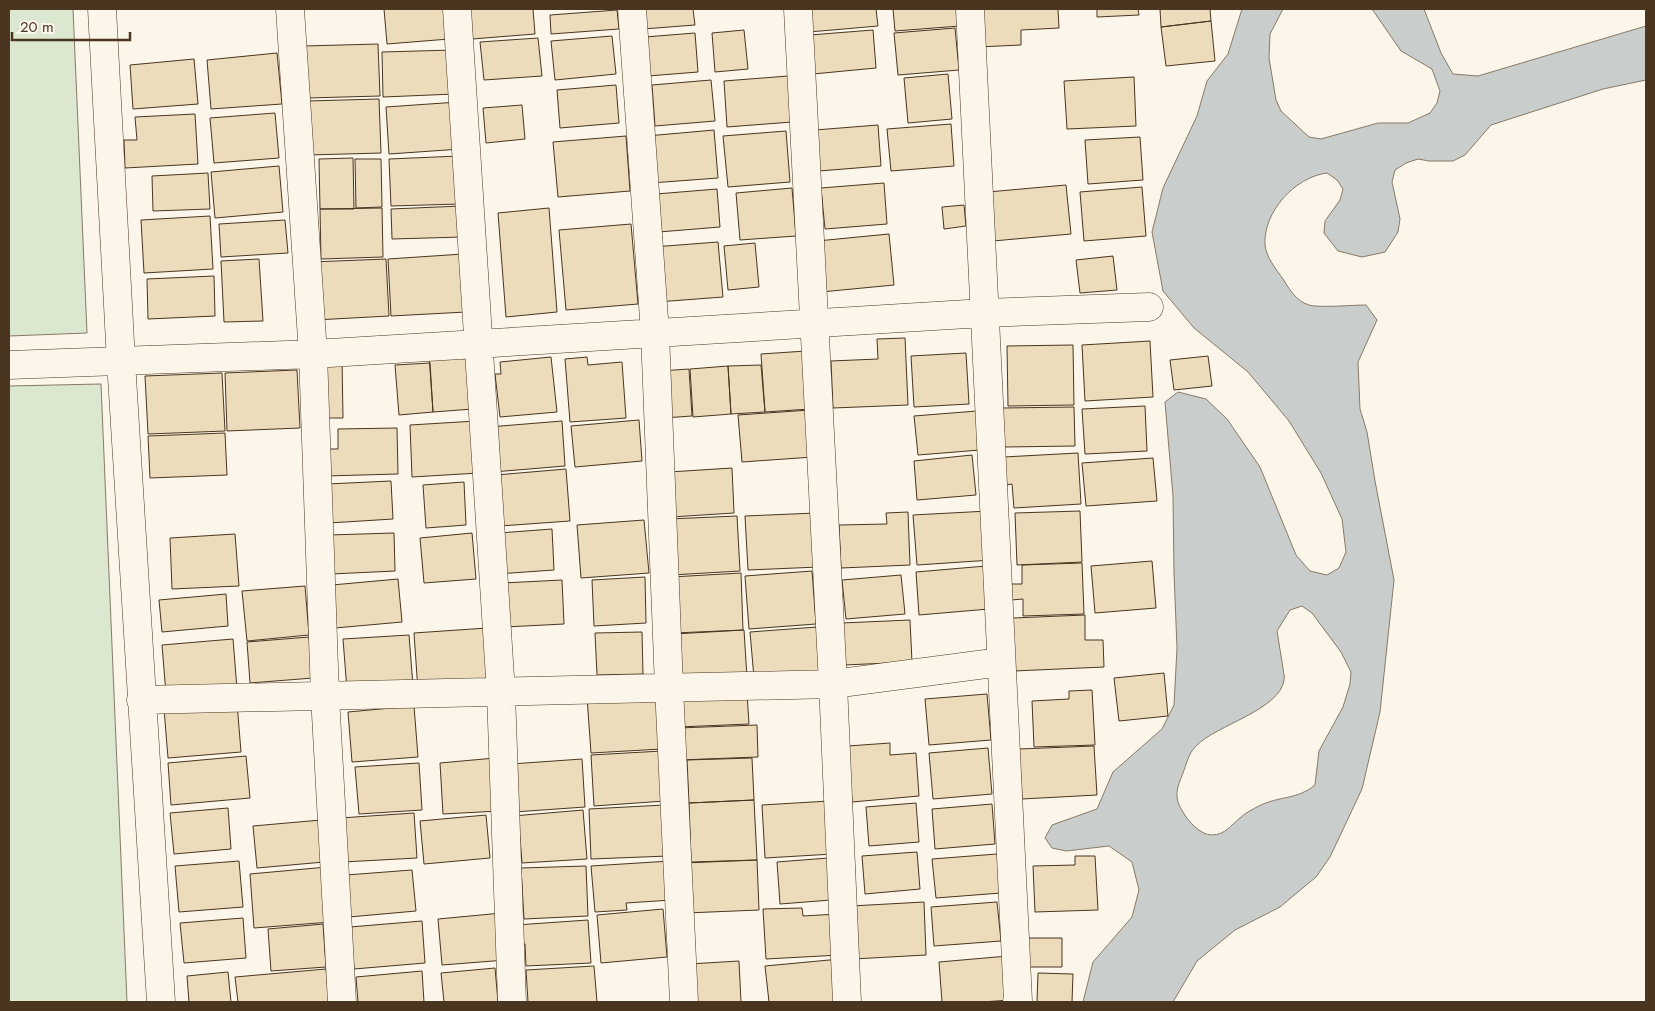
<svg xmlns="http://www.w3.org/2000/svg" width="1655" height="1011" font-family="Jost,sans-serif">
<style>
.green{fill:#dce7d0;stroke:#887966}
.water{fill:#c9cecd;stroke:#887966;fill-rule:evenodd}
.building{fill:#ecdcbc;stroke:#4a3520}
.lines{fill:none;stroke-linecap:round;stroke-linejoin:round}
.minor-casing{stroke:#4a3520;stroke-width:29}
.minor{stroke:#fbf6e9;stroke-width:28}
</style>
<rect width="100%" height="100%" fill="#fbf6e9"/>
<!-- green -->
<path class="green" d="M 9,9 L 73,9 L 87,333 L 9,336 Z
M 101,384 L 127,1002 L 9,1002 L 9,386 Z"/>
<!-- water -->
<path class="water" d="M 1242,9 L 1283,9 L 1270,34 L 1269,58 L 1276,100 L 1281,111 L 1309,137 L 1321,139 L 1378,123 L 1408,123 L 1430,113 L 1437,103 L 1440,91 L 1432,69 L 1401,51 L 1372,9 L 1424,9 L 1441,53 L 1453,74 L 1478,76 L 1646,26 L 1646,80 L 1603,89 L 1491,125 L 1465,155 L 1453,161 L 1429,161 L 1418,159 L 1406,163 L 1395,170 L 1392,182 L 1400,219 L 1398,232 L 1385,252 L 1362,257 L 1338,251 L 1324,233 L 1325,221 L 1340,200 L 1343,189 L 1337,180 L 1327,173 C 1295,177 1263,212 1265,245 C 1266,257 1276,269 1283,279 C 1290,290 1296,301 1309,305 C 1318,308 1354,305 1366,305 L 1377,320 L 1358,362 L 1360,409 L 1367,432 L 1375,481 L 1394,580 L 1380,712 L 1362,789 L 1330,857 L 1316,877 L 1280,907 L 1235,930 L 1197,961 L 1173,1002 L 1083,1002 L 1093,962 L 1132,917 L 1139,890 L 1132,862 L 1109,846 L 1066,851 L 1052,848 L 1045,838 L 1052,825 L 1097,809 L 1113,772 L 1162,729 L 1174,705 L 1177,648 L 1174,573 L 1173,496 L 1165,402 L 1178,392 L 1206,399 L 1227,419 L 1260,467 L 1296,555 L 1310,571 L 1327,575 L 1339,568 L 1346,552 L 1342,519 L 1321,473 L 1289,421 L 1248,372 L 1194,328 L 1163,291 L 1152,232 L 1163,188 L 1197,116 L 1207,81 L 1228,54 ZM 1302,606 L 1312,613 L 1341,652 L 1351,672 L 1350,684 L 1343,707 L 1319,751 L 1315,785 C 1297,800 1278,796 1259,806 C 1253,809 1245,813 1240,818 C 1231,825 1225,835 1212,835 C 1200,835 1188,821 1183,812 C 1173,797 1177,788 1183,773 C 1187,763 1188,754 1196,746 C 1216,725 1280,710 1284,680 C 1285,676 1283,672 1283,668 C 1281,656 1279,643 1277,631 L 1290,610 Z"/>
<!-- building -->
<path class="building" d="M 384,9 L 446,9 L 449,39 L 387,44 Z
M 469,9 L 533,9 L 535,34 L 472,39 Z
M 641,9 L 693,9 L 695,25 L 643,29 Z
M 807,9 L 876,9 L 878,26 L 809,32 Z
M 893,9 L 959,9 L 960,26 L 895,31 Z
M 976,9 L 1058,9 L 1059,28 L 1021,30 L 1021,45 L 978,47 Z
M 1097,9 L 1138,9 L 1139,15 L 1097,17 Z
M 1160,9 L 1210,9 L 1211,21 L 1161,27 Z
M 617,10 L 619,29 L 551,34 L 550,15 Z
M 1211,21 L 1215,61 L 1166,66 L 1161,27 Z
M 955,28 L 959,70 L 898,75 L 894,33 Z
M 744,30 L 748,69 L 715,72 L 712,33 Z
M 873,30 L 876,68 L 813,74 L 810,35 Z
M 695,33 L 698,72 L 648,76 L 645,37 Z
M 612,36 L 616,74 L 555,80 L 551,41 Z
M 538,38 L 542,76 L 484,80 L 480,42 Z
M 378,44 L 380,96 L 307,98 L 304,46 Z
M 454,50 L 455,94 L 383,97 L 382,52 Z
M 277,53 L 282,104 L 211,109 L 207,60 Z
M 194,59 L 198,104 L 133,109 L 130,65 Z
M 948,74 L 952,119 L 908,123 L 904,78 Z
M 788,76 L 792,122 L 727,127 L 724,81 Z
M 1134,77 L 1136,126 L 1067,129 L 1064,81 Z
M 711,80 L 715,121 L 655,126 L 652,85 Z
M 616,85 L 619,123 L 560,128 L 557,90 Z
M 379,99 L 381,153 L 308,155 L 307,101 Z
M 458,102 L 461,149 L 389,154 L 386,107 Z
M 522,105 L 525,139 L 486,143 L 483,108 Z
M 275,113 L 279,158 L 214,163 L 210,118 Z
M 195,114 L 198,164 L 125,168 L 124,140 L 137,140 L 135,117 Z
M 951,124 L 954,166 L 891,171 L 887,129 Z
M 878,125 L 881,166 L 819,171 L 815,130 Z
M 714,130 L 718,178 L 651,183 L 647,136 Z
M 786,131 L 790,182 L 728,187 L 723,136 Z
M 626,136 L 630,191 L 558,197 L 553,142 Z
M 1140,137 L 1143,180 L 1088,184 L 1085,140 Z
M 459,156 L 460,204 L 391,206 L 389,159 Z
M 353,158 L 354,209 L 320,209 L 319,159 Z
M 355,159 L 381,159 L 382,207 L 356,208 Z
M 279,166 L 283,212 L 215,218 L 211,172 Z
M 208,173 L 210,209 L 153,211 L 152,176 Z
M 884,183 L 887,224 L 825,229 L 821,188 Z
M 1066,185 L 1071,234 L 993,241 L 988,192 Z
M 1142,187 L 1146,236 L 1084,241 L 1080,192 Z
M 792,188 L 796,236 L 740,240 L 736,193 Z
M 717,189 L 720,227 L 659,232 L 656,194 Z
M 964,205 L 966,226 L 944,229 L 942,207 Z
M 461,206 L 462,237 L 392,239 L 391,209 Z
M 382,208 L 383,257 L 321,259 L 320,209 Z
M 549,208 L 557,312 L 506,317 L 498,213 Z
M 210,216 L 213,269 L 144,273 L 141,220 Z
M 285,220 L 288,253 L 221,257 L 219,224 Z
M 631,224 L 638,304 L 566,310 L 559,230 Z
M 889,234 L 894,285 L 821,292 L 817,241 Z
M 718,242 L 723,297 L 657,302 L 653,247 Z
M 755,243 L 759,287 L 728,290 L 724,246 Z
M 463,254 L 466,312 L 391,316 L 388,259 Z
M 1113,256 L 1117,290 L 1080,293 L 1076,260 Z
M 259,259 L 263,321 L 224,322 L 221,261 Z
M 386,259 L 389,316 L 315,320 L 311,262 Z
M 214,276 L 215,316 L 148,319 L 147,279 Z
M 905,338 L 908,405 L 833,408 L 831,361 L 878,359 L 877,339 Z
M 1150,341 L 1153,397 L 1085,401 L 1082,345 Z
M 1073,345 L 1074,405 L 1008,406 L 1007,346 Z
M 806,351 L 810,409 L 765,412 L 761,354 Z
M 468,352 L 473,409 L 433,412 L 429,355 Z
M 966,353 L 969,404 L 914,407 L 911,356 Z
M 1208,356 L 1212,386 L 1174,390 L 1170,360 Z
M 551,357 L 557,412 L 500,417 L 495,374 L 501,374 L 500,362 Z
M 587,357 L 588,365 L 622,362 L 626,418 L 570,422 L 565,359 Z
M 317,358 L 342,358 L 343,418 L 318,418 Z
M 430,363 L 433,412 L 399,415 L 395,365 Z
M 761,365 L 765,412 L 731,414 L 728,366 Z
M 728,366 L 731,414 L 693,417 L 690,369 Z
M 689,369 L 692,416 L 663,418 L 660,371 Z
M 297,370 L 300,428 L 227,431 L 225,373 Z
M 222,373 L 225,431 L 148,434 L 145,376 Z
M 1145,406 L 1147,451 L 1085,454 L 1082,409 Z
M 1074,407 L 1075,446 L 1004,447 L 1003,408 Z
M 810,410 L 813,457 L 742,462 L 738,415 Z
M 977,411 L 980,450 L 918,455 L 914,416 Z
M 639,420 L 642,461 L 575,467 L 571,426 Z
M 476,421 L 479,473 L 412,477 L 410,425 Z
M 562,421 L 565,466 L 493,472 L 489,427 Z
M 397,428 L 398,474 L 325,476 L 324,449 L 338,449 L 338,429 Z
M 225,433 L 227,475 L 150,478 L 148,436 Z
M 1078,453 L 1081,504 L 1014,508 L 1012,484 L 1006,485 L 1004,457 Z
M 972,455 L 976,495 L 917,500 L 914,461 Z
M 1153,458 L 1157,501 L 1086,506 L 1082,463 Z
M 732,468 L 734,513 L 671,517 L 669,472 Z
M 566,469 L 570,521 L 500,526 L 496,475 Z
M 391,481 L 393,519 L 329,523 L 327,484 Z
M 464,482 L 466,525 L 426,528 L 423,485 Z
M 988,511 L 992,560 L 917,565 L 913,515 Z
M 1080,511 L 1082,562 L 1017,565 L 1015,513 Z
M 908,512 L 910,565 L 841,568 L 839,525 L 887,524 L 886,513 Z
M 816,513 L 819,567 L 748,570 L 745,516 Z
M 737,516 L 740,571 L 671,575 L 668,519 Z
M 644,520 L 649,573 L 581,578 L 577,525 Z
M 552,529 L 554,570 L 497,574 L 499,533 Z
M 394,533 L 395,571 L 331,574 L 329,535 Z
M 472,533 L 476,579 L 424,583 L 420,538 Z
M 235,534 L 239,586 L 172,589 L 170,538 Z
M 1152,561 L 1156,608 L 1095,613 L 1091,566 Z
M 1082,563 L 1084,614 L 1023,616 L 1023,599 L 1011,600 L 1010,584 L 1022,584 L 1022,565 Z
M 986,566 L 989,609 L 919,615 L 916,572 Z
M 812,571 L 816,624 L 749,629 L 745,576 Z
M 741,573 L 743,630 L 674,633 L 671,577 Z
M 901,575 L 905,614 L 846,619 L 842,580 Z
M 645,577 L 646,623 L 594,626 L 592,580 Z
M 398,579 L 402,622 L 335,628 L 332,585 Z
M 562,580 L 564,624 L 505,627 L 503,583 Z
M 305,586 L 309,635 L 247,641 L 242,591 Z
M 226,594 L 228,626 L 162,632 L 159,600 Z
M 1085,615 L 1085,640 L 1103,640 L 1104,667 L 1014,671 L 1013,618 Z
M 910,620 L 912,662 L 844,665 L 842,623 Z
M 817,627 L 820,673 L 754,678 L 750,632 Z
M 487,628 L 492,686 L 418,691 L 414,633 Z
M 744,630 L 747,678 L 677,681 L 674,634 Z
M 642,632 L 643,674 L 597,675 L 595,633 Z
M 409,635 L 413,686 L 347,690 L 343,639 Z
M 309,637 L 313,678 L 250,683 L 247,642 Z
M 233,639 L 237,689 L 166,694 L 162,645 Z
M 1164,673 L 1168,716 L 1119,721 L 1114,678 Z
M 1092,690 L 1095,745 L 1034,747 L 1032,701 L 1069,699 L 1069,691 Z
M 658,692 L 662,749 L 591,753 L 587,697 Z
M 747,693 L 749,724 L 678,727 L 677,696 Z
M 987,694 L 991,740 L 929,745 L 925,699 Z
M 237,703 L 241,752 L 168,758 L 164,709 Z
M 414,706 L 418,757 L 352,762 L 348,712 Z
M 757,725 L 758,757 L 679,760 L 678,728 Z
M 890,743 L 890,755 L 916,753 L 919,796 L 852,802 L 848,746 Z
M 1094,746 L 1097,795 L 1022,799 L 1019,749 Z
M 988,748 L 992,794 L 933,799 L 929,753 Z
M 662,751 L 665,801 L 594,806 L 591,755 Z
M 246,756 L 250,798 L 171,805 L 168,763 Z
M 495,758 L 499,811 L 443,814 L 440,763 Z
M 752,758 L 754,800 L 689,803 L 687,760 Z
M 582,759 L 585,807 L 514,812 L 511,764 Z
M 419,763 L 422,810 L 359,814 L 355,767 Z
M 754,800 L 757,860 L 691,862 L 689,803 Z
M 829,801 L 833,854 L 765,858 L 762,805 Z
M 916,803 L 919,842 L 869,846 L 866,807 Z
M 992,804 L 995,844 L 935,849 L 932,809 Z
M 664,805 L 668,856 L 591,859 L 589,809 Z
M 228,808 L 231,849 L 174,854 L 170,813 Z
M 583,810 L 587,859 L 522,863 L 520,837 L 513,816 Z
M 414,813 L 417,858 L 343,862 L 340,818 Z
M 486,815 L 490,858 L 424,864 L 420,821 Z
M 321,820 L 324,862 L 257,868 L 253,826 Z
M 917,852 L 920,889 L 865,894 L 862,856 Z
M 997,854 L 1001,893 L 936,898 L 932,859 Z
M 1075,856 L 1095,856 L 1098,910 L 1035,912 L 1033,866 L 1075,865 Z
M 828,858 L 831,900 L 780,904 L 777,862 Z
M 757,860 L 759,910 L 686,913 L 684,863 Z
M 239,861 L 243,907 L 179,912 L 175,866 Z
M 670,861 L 672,900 L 626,903 L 627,910 L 595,912 L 591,866 Z
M 586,866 L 588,916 L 524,919 L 521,868 Z
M 327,867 L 331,922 L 254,928 L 250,874 Z
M 412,870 L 416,911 L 349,917 L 346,875 Z
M 924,902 L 926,955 L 853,959 L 851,906 Z
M 997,902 L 1001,941 L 934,946 L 931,907 Z
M 802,908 L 803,916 L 838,914 L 840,955 L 766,959 L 763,909 Z
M 663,909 L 667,957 L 601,963 L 597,915 Z
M 502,913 L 506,960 L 442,965 L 438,919 Z
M 243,918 L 246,958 L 184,963 L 180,923 Z
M 588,920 L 591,963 L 526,966 L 525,944 L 517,944 L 516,925 Z
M 422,921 L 425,963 L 354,969 L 350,927 Z
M 323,924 L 326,967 L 271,971 L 268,929 Z
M 1028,938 L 1062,938 L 1062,967 L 1029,967 Z
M 1008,956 L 1012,1000 L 981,1002 L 942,1002 L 939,962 Z
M 840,959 L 843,1002 L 769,1002 L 765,966 Z
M 739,961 L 741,1002 L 692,1002 L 689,964 Z
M 594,966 L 597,1002 L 528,1002 L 526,970 Z
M 495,968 L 498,1002 L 444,1002 L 441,973 Z
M 326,969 L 329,1002 L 238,1002 L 235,977 Z
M 422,971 L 424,1002 L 358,1002 L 356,977 Z
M 228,972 L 231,1002 L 189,1002 L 187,976 Z
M 1038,973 L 1073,974 L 1072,1002 L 1037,1002 Z"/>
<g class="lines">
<!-- minor casing -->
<g class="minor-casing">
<path id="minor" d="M 102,9 L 121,361 L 161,1002
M 290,9 L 313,354 L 325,696 L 342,1002
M 457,9 L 501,693 L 512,1002
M 632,9 L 655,333 L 669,687 L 684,1002
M 798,9 L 833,684 L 847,1002
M 970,9 L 1018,1001 L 1017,1002
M 9,365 L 313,354 L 984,313 L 1149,307
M 141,700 L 833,684 L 1001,662"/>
</g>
<!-- minor -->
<use href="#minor" class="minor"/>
</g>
<!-- border -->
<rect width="1655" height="1011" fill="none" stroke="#4a3520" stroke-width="20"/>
<!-- scale -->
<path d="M12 32v8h118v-8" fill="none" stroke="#4a3520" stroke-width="2.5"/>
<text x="20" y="32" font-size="15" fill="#4a3520" stroke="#fbf6e9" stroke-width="4" paint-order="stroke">20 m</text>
</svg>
